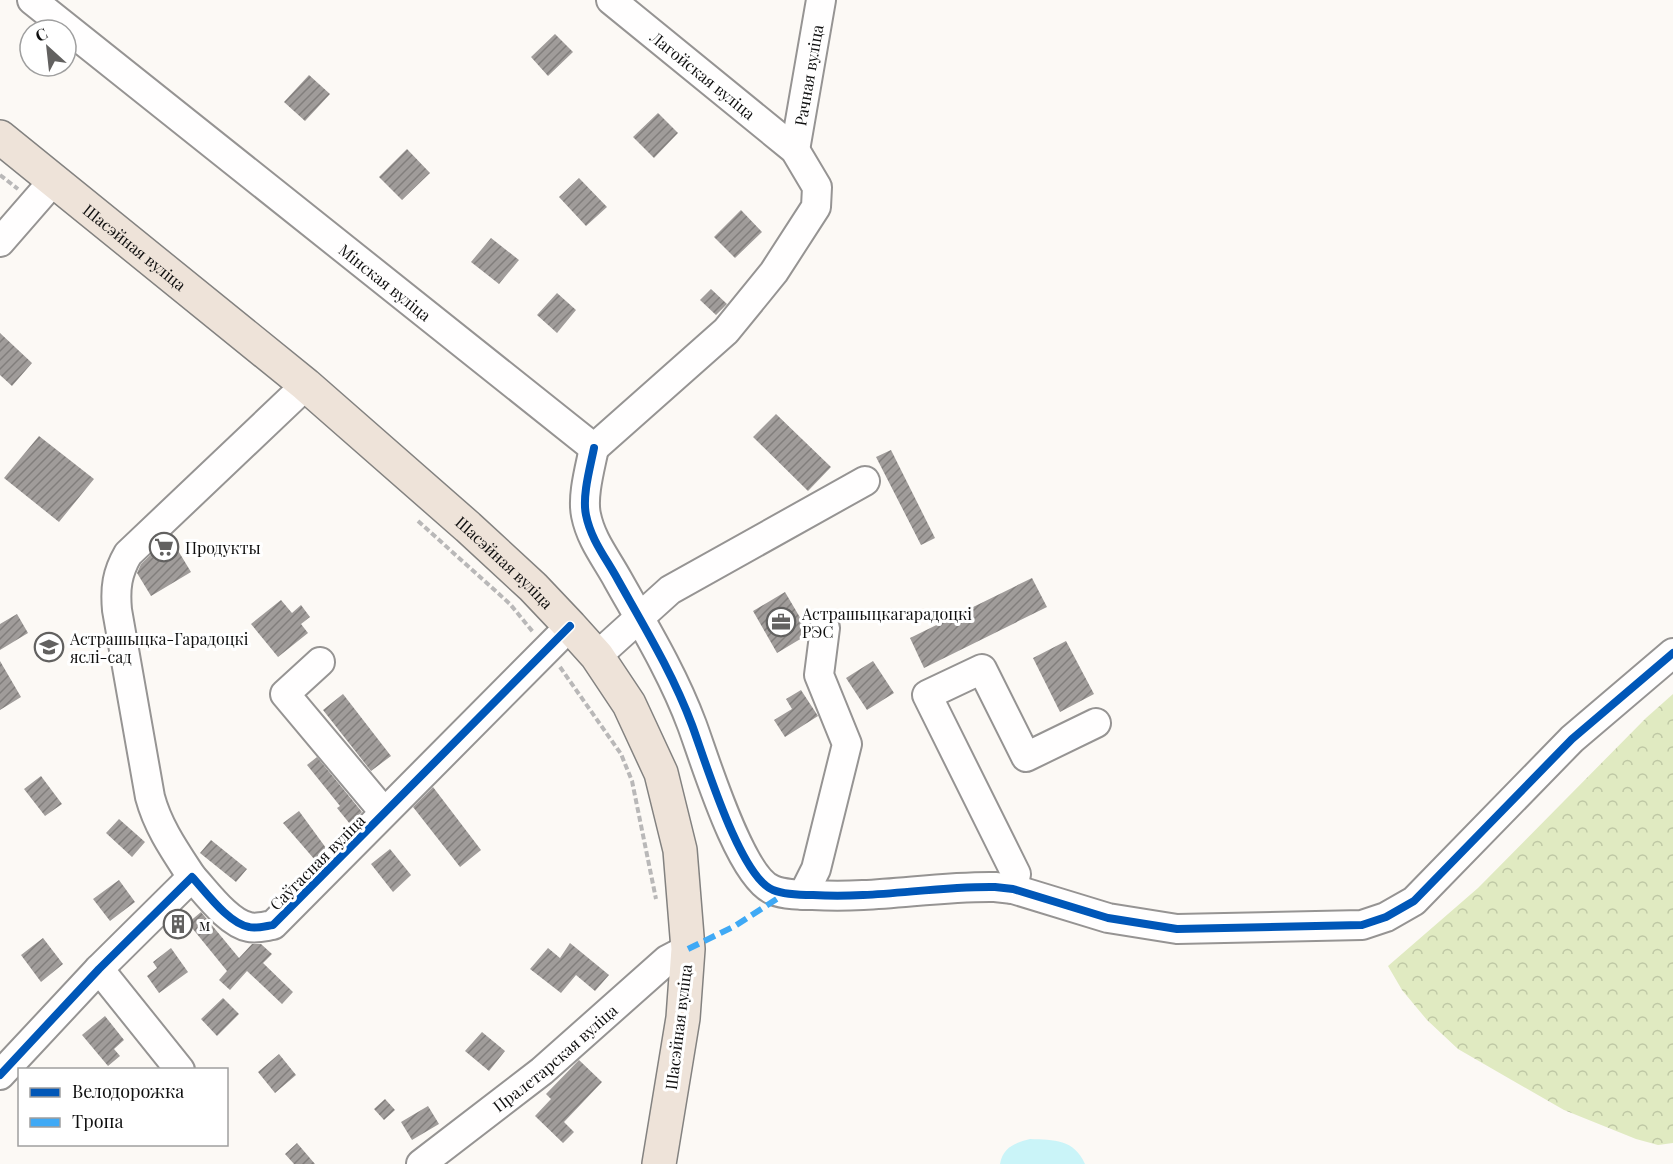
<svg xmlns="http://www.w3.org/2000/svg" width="1673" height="1164" font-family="'Playfair Display',serif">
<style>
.forest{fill:url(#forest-crowns)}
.water{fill:#caf4f8}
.building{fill:url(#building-hatch)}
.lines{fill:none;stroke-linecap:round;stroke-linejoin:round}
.minor-casing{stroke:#969493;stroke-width:32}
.major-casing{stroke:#838280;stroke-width:36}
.path{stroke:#b9b8b8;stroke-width:4;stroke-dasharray:6 3;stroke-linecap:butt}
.minor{stroke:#fffefe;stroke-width:28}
.major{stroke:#eee3d9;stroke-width:33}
.quiet{stroke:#3fa9f5;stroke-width:6;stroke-dasharray:12 6;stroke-linecap:butt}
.cycleway-casing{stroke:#fff;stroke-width:11}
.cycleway{stroke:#0057b8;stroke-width:8}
.labels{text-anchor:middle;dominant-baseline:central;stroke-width:6;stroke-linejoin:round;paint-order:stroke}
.street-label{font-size:16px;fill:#0f0f0f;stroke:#fff}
.poi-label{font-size:16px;fill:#0f0f0f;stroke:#fff;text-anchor:start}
</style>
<defs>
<pattern id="forest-crowns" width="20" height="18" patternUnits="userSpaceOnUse" patternTransform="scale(1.5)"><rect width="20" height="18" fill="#e0eac1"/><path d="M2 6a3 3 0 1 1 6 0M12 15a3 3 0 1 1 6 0" fill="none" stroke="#bfc8a5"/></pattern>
<pattern id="building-hatch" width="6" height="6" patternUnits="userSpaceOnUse" patternTransform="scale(1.5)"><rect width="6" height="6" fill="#a09c9a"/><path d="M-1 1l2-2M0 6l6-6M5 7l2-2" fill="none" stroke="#817e7c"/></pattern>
</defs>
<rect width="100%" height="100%" fill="#fcf9f5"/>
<!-- forest -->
<path class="forest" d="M 1673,694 L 1673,1143 L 1658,1145 L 1636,1139 L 1564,1110 L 1458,1049 L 1427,1020 L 1402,990 L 1388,966 L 1478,888 L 1646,718 Z"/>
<!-- water -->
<path class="water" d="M 1030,1139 C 1054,1140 1074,1139 1085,1164 L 1000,1164 C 1003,1147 1015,1143 1030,1139 Z"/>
<!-- building -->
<path class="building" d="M 555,34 L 573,52 L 548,76 L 531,57 Z
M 309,75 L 330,94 L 305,121 L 284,102 Z
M 658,113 L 678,133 L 654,158 L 633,137 Z
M 407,149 L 430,173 L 402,200 L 379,177 Z
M 579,178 L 607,207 L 586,226 L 559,197 Z
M 741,210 L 762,232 L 735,258 L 714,237 Z
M 491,238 L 519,260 L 499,284 L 471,262 Z
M 711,289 L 727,304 L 716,315 L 700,300 Z
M 557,293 L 576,310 L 557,333 L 537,315 Z
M 0,333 L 32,363 L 12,386 L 0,375 Z
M 776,414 L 831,467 L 808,491 L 753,437 Z
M 39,436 L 94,479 L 59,522 L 4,478 Z
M 891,450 L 935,538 L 921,545 L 876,457 Z
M 171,539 L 191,572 L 151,596 L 137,573 L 141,564 L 162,544 Z
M 1032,578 L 1047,607 L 924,668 L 910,638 Z
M 785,592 L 808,631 L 807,635 L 777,653 L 753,611 Z
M 281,600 L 292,613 L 301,605 L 310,617 L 301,624 L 308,633 L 278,657 L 251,624 Z
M 17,614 L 28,633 L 0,650 L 0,624 Z
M 1066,641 L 1094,694 L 1060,712 L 1033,658 Z
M 0,661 L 21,697 L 0,710 Z
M 873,661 L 894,693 L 867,710 L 846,678 Z
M 801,690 L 818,716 L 785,737 L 774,720 L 792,709 L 786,699 Z
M 343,694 L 391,756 L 371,771 L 323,710 Z
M 317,757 L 362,812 L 350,824 L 337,808 L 340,806 L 307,765 Z
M 41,776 L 62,804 L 45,816 L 24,789 Z
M 433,787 L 481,850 L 460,867 L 413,807 Z
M 299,811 L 326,848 L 315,860 L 283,823 Z
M 119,819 L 145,842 L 132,857 L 106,833 Z
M 211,840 L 247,869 L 236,882 L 200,853 Z
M 390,849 L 411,875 L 393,892 L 371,864 Z
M 119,880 L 135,902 L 110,921 L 93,899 Z
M 201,912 L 239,958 L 252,944 L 261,944 L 272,954 L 263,963 L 293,992 L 282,1004 L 247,971 L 230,990 L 219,980 L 227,971 L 188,923 Z
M 43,938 L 63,964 L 41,982 L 21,955 Z
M 570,943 L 609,975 L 595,991 L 576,975 L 561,993 L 530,969 L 548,948 L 560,958 Z
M 171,948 L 188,972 L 159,993 L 147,976 L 157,968 L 153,962 Z
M 223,998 L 239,1014 L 217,1036 L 201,1019 Z
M 105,1016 L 124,1040 L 114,1049 L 120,1056 L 108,1066 L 82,1035 Z
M 482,1032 L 505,1051 L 489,1071 L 465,1051 Z
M 279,1054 L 296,1075 L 275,1093 L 258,1072 Z
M 579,1060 L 602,1082 L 564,1122 L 574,1132 L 563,1143 L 535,1116 L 551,1099 L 546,1094 Z
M 385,1099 L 395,1110 L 384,1120 L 374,1109 Z
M 428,1106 L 439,1124 L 412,1140 L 401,1122 Z
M 297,1143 L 315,1164 L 294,1164 L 285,1154 Z"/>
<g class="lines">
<!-- minor casing -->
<g class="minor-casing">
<g id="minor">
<path id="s1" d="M 32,0 L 594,448"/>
<path id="s2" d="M 795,150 L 821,0"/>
<path d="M 0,242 L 54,180"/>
<path d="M 594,448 C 590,468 582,496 586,515 C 591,540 606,558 618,580 C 645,628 673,674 692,725 C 705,760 740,877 773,890 C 785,895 801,895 813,895 C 874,899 934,886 995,887 L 1013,889 L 1108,918 L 1177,929 L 1362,925 L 1386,917 L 1414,901 L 1572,739 L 1673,653"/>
<path d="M 594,448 L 726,331 L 774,272 L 816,207 L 817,187 L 795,150 L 611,0"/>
<path d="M 597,656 L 670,590 L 865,481"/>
<path d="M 320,662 L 285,694 L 384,812"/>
<path d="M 192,877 C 175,851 158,827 150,797 L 117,610 C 115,588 117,573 128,554 L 306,385"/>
<path d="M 1013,889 L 1016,874 L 927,695 L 982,669 L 1026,757 L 1096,723"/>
<path d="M 803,895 L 816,869 L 847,744 L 819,675 L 825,628"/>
<path d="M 99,969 L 180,1070"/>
<path d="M 0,1075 L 99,969 L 192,877 C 206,892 228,923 249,927 C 256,929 266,926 273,925 L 570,626"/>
<path id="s3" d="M 421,1164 L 542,1071 L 667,960 L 688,949"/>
</g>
</g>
<!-- major casing -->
<g class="major-casing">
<g id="major">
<path id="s4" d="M 0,137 L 306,385 L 468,527 L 533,587 L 570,626 L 597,656 L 629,704 L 661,773 L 680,850 L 688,949 L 683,1018 L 659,1164"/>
</g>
</g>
<!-- path -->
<path class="path" d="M 0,175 L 18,189
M 418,521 L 510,604 L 533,632
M 560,667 L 621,754 L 632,781 L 656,899"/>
<!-- minor -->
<use href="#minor" class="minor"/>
<!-- major -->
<use href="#major" class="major"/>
<!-- quiet -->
<path class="quiet" d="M 688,949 L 735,926 L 786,893"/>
<!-- cycleway casing -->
<g class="cycleway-casing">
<path id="cycleway" d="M 594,448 C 590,468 582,496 586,515 C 591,540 606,558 618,580 C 645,628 673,674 692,725 C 705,760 740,877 773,890 C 785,895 801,895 813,895 C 874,899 934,886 995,887 L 1013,889 L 1108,918 L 1177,929 L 1362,925 L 1386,917 L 1414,901 L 1572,739 L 1673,653
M 0,1075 L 99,969 L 192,877 C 206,892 228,923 249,927 C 256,929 266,926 273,925 L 570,626"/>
</g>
<!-- cycleway -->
<use href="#cycleway" class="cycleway"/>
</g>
<!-- icons -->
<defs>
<g id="supermarket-ring" transform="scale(1.5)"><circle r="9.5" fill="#fff" stroke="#626160" stroke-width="1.5"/><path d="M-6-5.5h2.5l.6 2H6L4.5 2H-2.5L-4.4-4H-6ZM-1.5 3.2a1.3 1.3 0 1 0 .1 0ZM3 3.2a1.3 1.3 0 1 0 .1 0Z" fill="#626160"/></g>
<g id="office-ring" transform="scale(1.5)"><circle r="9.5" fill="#fff" stroke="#626160" stroke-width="1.5"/><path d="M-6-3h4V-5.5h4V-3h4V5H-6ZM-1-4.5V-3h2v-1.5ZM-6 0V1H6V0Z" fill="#626160"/></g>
<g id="school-ring" transform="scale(1.5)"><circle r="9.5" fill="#fff" stroke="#626160" stroke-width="1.5"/><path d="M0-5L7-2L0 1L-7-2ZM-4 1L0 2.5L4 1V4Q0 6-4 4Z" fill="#626160"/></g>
<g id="building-ring" transform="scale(1.5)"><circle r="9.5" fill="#fff" stroke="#626160" stroke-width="1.5"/><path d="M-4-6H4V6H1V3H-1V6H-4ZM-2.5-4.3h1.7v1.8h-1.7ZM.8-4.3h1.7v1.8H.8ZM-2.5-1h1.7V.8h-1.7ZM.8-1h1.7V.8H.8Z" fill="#626160"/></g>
</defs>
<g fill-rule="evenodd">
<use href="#supermarket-ring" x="164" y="547"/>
<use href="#office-ring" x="781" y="622"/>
<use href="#school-ring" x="49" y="647"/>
<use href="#building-ring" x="178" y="924"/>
</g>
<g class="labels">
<!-- street labels -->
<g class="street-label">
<text transform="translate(703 75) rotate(39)">Лагойская вуліца</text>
<text stroke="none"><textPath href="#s2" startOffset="76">Рачная вуліца</textPath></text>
<text stroke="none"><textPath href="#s4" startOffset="174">Шасэйная вуліца</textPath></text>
<text stroke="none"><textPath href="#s1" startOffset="452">Мінская вуліца</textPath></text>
<text stroke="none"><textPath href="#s4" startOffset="660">Шасэйная вуліца</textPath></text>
<text transform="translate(317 862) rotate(-45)">Саўгасная вуліца</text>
<text transform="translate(678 1027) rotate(-83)">Шасэйная вуліца</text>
<text stroke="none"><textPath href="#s3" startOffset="171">Пралетарская вуліца</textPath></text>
</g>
<!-- poi labels -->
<g class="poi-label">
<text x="185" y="547">Продукты</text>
<text x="802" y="613">Астрашыцкагарадоцкі<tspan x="802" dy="18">РЭС</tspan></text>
<text x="70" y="638">Астрашыцка-Гарадоцкі<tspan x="70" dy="18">яслі-сад</tspan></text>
<text x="199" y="924">м</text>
</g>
</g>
<!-- legend -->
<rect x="18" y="1068" width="210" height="78" fill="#ffffff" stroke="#9f9f9f" stroke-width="1.5"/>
<rect x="30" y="1088" width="30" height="9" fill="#0057b8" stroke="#9f9f9f" stroke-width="1.5"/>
<text x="72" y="1098" font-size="18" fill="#0f0f0f">Велодорожка</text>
<rect x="30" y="1118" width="30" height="9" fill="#3fa9f5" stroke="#9f9f9f" stroke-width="1.5"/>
<text x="72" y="1128" font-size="18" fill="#0f0f0f">Тропа</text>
<!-- north arrow -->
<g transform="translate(48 48) rotate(333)"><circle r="28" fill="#ffffff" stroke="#9f9f9f" stroke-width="1.5"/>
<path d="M0-4.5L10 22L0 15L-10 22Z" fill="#626160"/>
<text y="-9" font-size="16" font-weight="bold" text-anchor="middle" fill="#0f0f0f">С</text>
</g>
</svg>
